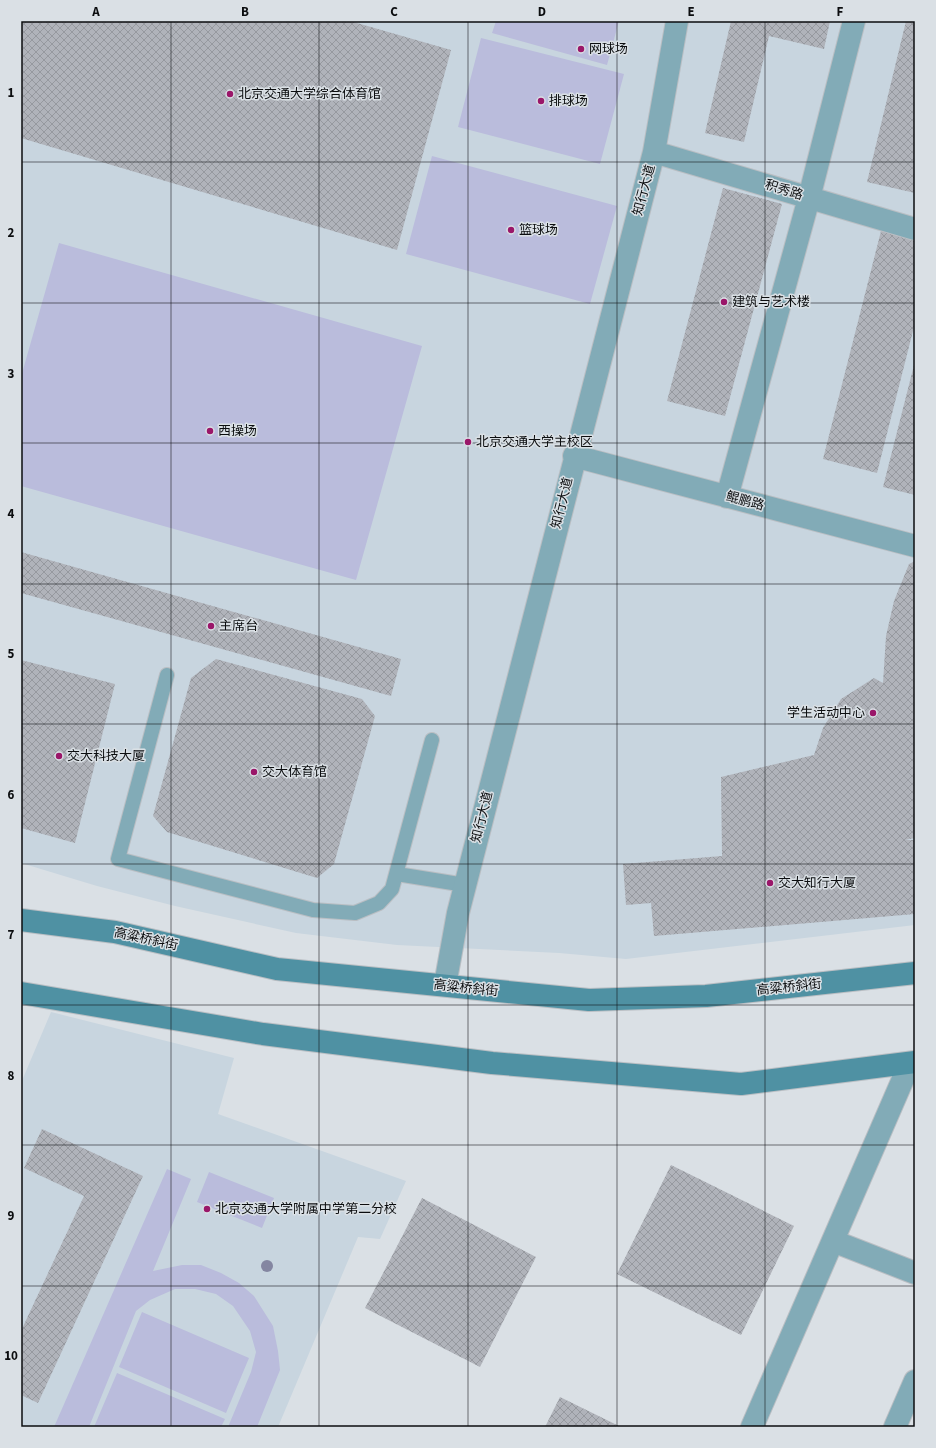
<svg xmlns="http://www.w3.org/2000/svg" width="936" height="1448" font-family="'Source Sans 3','Noto Sans SC',sans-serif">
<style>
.built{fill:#c8d5df}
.pitch{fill:#babcdc}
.building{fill:url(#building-cross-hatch)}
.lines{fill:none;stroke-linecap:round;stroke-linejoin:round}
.lane-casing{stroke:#b9bec3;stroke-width:16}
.street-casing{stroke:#b9bec3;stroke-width:24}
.secondary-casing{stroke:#b9bec3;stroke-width:24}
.lane{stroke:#82abb7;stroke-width:14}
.street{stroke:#82abb7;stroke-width:22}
.secondary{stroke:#4f91a3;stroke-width:22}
.tree{fill:#8486a1}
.grid{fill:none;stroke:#0b0d0f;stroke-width:1;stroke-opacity:0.55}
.poi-dot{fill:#9a1669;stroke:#dae0e5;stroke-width:1.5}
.labels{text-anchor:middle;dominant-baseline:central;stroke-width:3;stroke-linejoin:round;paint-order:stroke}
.poi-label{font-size:13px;fill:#0b0d0f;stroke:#dae0e5;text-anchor:start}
.street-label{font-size:13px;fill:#0b0d0f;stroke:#dae0e5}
.neatline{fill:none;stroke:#0b0d0f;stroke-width:1.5}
.grid-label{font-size:13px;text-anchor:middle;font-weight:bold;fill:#0b0d0f}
</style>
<defs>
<pattern id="building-cross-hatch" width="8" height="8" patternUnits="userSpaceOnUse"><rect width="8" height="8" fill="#b0b3ba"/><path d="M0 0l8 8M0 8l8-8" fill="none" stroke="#96999f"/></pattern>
</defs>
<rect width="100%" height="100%" fill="#dae0e5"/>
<!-- built -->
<path class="built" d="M 21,21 L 915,21 L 915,925 L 626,959 L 559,953 L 397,945 L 296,933 L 175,906 L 97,886 L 21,863 Z
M 51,1012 L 234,1058 L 218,1114 L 406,1181 L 380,1239 L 358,1237 L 278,1427 L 21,1427 L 21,1083 Z"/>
<!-- pitch -->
<path class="pitch" d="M 496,21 L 619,21 L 607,65 L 492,33 Z
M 481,38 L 624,74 L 600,164 L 458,127 Z
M 432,156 L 617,206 L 590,304 L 406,254 Z
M 59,243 L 422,346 L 356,580 L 21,486 L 21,377 Z
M 167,1169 L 191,1179 L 153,1271 L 182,1265 L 201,1265 L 221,1273 L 239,1283 L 254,1296 L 273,1326 L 278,1351 L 280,1370 L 257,1427 L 228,1427 L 251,1372 L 256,1352 L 250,1331 L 233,1306 L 216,1294 L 195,1289 L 175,1289 L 150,1300 L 136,1311 L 89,1427 L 54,1427 Z
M 209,1172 L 274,1198 L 262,1228 L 197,1202 Z
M 142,1312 L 249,1358 L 226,1413 L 119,1367 Z
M 117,1373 L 225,1419 L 221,1427 L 94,1427 Z"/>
<!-- building -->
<path class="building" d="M 21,21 L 350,21 L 451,50 L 397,250 L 21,138 Z
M 731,21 L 830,21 L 824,49 L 769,36 L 744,142 L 705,133 Z
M 906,21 L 915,21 L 915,193 L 867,182 Z
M 723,188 L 782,204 L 725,416 L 667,401 Z
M 881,231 L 915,239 L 915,323 L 877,473 L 823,459 Z
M 914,365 L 915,365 L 915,495 L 883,487 Z
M 21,552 L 401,659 L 391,696 L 21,593 Z
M 915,561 L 915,838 L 905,840 L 915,840 L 915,914 L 654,936 L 651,903 L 626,905 L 623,864 L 722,856 L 721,777 L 814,755 L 823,728 L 841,699 L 874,678 L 883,683 L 886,636 L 894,601 L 909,564 Z
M 216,659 L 362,699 L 375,716 L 334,864 L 317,878 L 167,832 L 153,816 L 191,678 Z
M 21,660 L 115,684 L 75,843 L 21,828 Z
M 42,1129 L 143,1176 L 38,1403 L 21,1395 L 21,1331 L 84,1196 L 24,1168 Z
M 671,1165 L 794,1226 L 741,1335 L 617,1274 Z
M 422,1198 L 536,1257 L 480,1367 L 365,1308 Z
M 560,1397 L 621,1427 L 545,1427 Z"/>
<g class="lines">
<!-- lane casing -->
<g class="lane-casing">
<path id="lane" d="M 167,675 L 118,859 L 313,910 L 355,913 L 379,903 L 392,889 L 432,740
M 397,874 L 465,885"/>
</g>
<!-- street casing -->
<g class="street-casing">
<path id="street" d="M 654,152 L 915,229
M 574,456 L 915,546
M 727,497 L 809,198 L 854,21
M 445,985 L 458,913 L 654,152 L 677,21
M 833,1241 L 915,1273
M 752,1427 L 910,1063
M 895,1427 L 915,1381"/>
</g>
<!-- secondary casing -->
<g class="secondary-casing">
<path id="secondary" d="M 21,920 L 115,932 L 277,969 L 589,1000 L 706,996 L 915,973
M 21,993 L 263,1034 L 492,1063 L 741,1084 L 915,1062"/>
</g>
<!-- lane -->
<use href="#lane" class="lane"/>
<!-- street -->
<use href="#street" class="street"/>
<!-- secondary -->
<use href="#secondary" class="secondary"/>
</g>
<!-- trees -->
<circle class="tree" cx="267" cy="1266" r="6"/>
<!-- grid -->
<path class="grid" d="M 171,21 L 171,1427M 319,21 L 319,1427M 468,21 L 468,1427M 617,21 L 617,1427M 765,21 L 765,1427M 21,162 L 915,162M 21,303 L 915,303M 21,443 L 915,443M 21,584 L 915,584M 21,724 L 915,724M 21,864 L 915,864M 21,1005 L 915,1005M 21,1145 L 915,1145M 21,1286 L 915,1286"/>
<!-- markers -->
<g class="poi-dot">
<circle cx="581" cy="49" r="4"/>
<circle cx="230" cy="94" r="4"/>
<circle cx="541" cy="101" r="4"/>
<circle cx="511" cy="230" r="4"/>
<circle cx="724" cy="302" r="4"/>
<circle cx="210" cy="431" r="4"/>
<circle cx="468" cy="442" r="4"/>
<circle cx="211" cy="626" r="4"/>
<circle cx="873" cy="713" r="4"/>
<circle cx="59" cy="756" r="4"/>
<circle cx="254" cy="772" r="4"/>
<circle cx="770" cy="883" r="4"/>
<circle cx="207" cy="1209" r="4"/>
</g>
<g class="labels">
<!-- poi labels -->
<g class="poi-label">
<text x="589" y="49">网球场</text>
<text x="238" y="94">北京交通大学综合体育馆</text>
<text x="549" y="101">排球场</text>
<text x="519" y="230">篮球场</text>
<text x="732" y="302">建筑与艺术楼</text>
<text x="218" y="431">西操场</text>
<text x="476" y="442">北京交通大学主校区</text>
<text x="219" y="626">主席台</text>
<text x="865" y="713" text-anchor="end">学生活动中心</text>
<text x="67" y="756">交大科技大厦</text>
<text x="262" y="772">交大体育馆</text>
<text x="778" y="883">交大知行大厦</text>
<text x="215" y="1209">北京交通大学附属中学第二分校</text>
</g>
<!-- street labels -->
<g class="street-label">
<text transform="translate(644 190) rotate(-75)">知行大道</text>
<text transform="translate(784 190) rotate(17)">积秀路</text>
<text transform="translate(745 501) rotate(15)">鲲鹏路</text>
<text transform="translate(562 503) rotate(-76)">知行大道</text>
<text transform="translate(482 817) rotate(-76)">知行大道</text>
<text transform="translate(146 939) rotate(12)">高粱桥斜街</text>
<text transform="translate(789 987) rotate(-6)">高粱桥斜街</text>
<text transform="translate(466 988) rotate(6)">高粱桥斜街</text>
</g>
</g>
<!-- border -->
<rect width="936" height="1448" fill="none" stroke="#dae0e5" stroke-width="44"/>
<rect x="22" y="22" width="892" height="1404" class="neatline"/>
<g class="grid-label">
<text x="96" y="16">A</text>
<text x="245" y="16">B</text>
<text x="394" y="16">C</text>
<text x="542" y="16">D</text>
<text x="691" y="16">E</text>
<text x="840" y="16">F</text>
<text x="11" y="97">1</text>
<text x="11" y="237">2</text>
<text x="11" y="378">3</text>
<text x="11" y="518">4</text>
<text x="11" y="658">5</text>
<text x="11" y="799">6</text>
<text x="11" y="939">7</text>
<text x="11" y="1080">8</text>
<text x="11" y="1220">9</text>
<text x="11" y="1360">10</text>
</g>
</svg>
